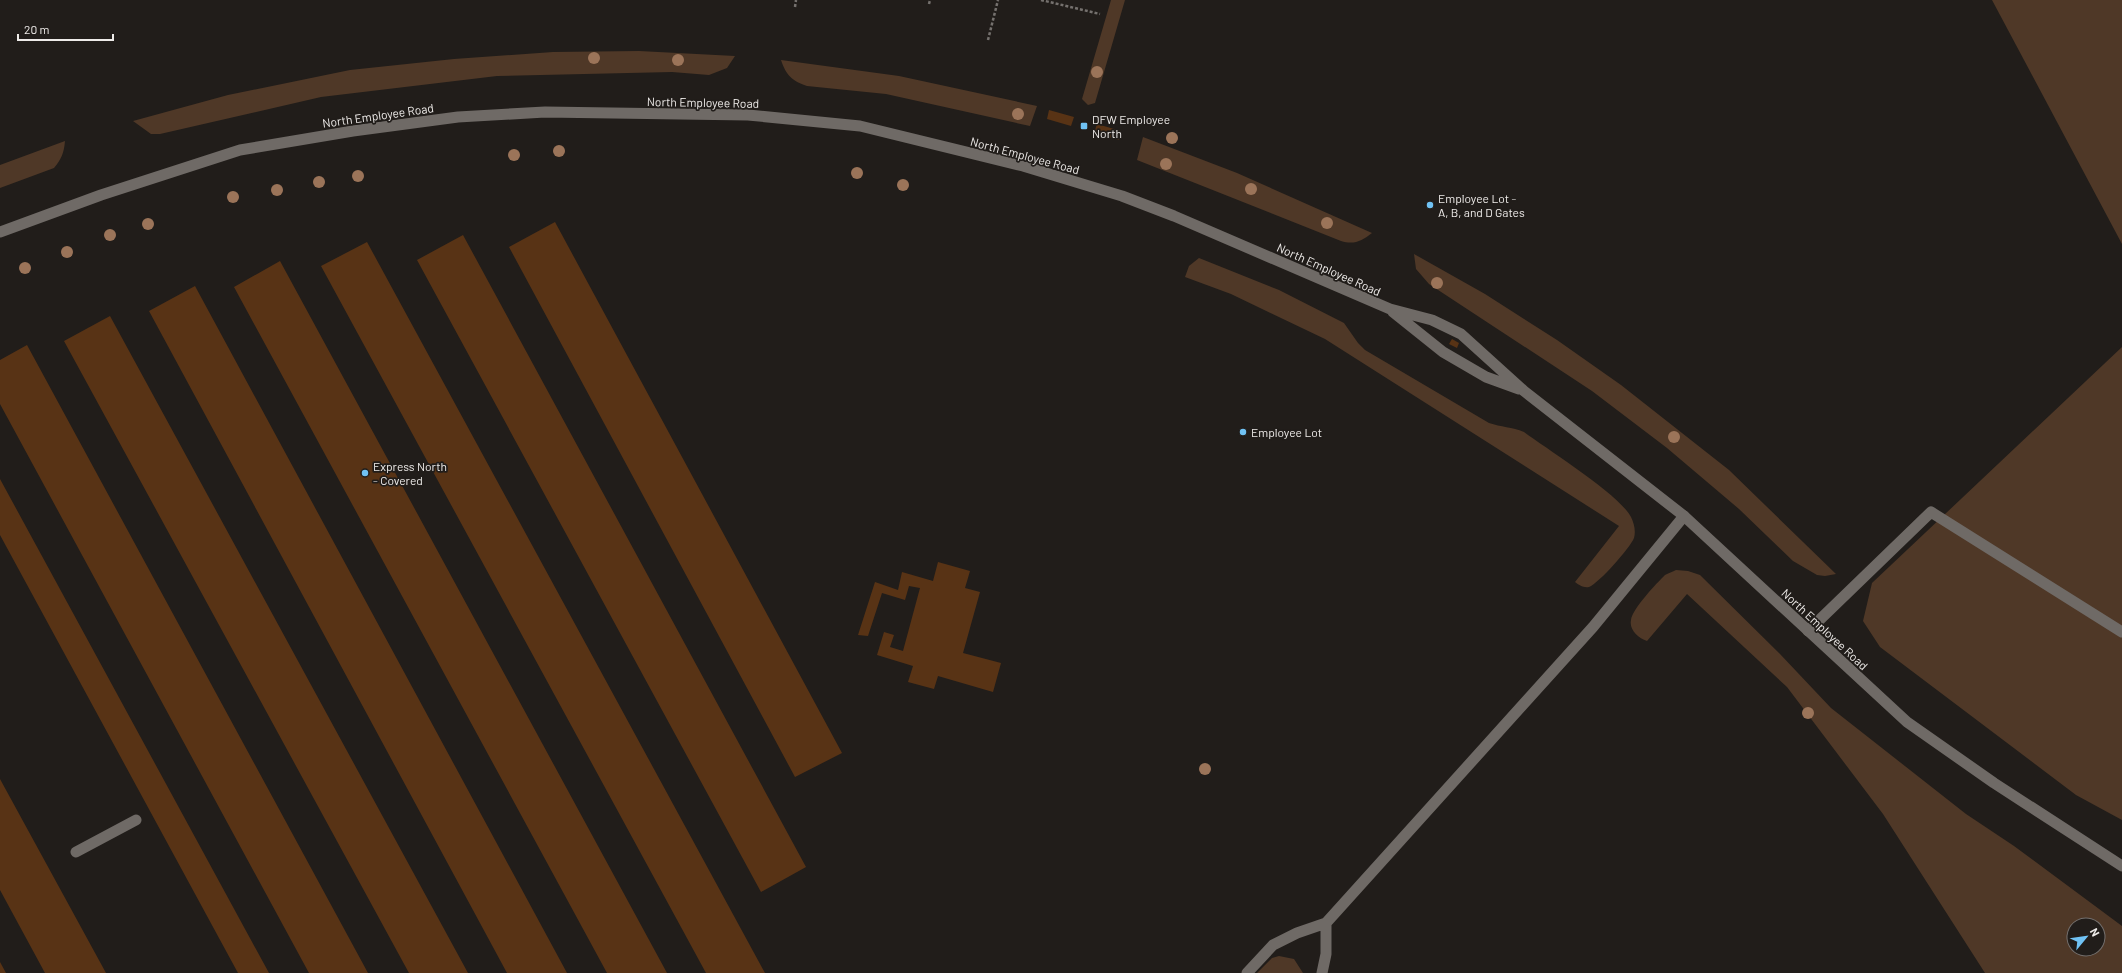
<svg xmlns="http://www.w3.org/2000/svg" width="2122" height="973" font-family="Barlow,sans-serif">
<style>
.green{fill:#4f3827;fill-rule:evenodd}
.building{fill:#583315}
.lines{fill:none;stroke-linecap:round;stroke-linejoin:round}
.path{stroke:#75716e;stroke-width:2.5;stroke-dasharray:3 2;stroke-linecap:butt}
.service{stroke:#6f6a66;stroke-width:11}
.minor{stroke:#6f6a66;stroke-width:11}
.tree{fill:#9b7459}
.poi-dot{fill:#70c2f4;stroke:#211d1a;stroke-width:1.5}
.labels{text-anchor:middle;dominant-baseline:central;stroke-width:3.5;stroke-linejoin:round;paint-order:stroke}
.street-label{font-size:12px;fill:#eeebe9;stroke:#211d1a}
.poi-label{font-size:12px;fill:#eeebe9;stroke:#211d1a;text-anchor:start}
</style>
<rect width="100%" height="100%" fill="#211d1a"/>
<!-- green -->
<path class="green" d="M 1111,0 L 1125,0 L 1095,103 L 1088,105 L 1082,99 Z
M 1992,0 L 2122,0 L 2122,244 Z
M 639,51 L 735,56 L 727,68 L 709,75 L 672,72 L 497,76 L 321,97 L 160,134 L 151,134 L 133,121 L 228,95 L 350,70 L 454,59 L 553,52 Z
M 781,60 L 899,76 L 1037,106 L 1030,126 L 886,94 L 807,86 C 792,81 786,75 781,60 Z
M 1143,137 L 1237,173 L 1372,233 C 1362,241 1354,245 1341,241 L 1137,160 Z
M 65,141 C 64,153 61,160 54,168 L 0,188 L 0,165 Z
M 1414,254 L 1485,294 L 1557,340 L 1621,385 L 1729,470 L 1836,574 L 1825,576 L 1817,575 L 1793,561 L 1739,509 L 1667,448 L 1592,391 L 1429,284 L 1416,269 Z
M 1199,258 L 1279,290 L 1344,323 L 1358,343 L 1365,350 L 1489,423 C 1501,427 1512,427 1524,432 C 1547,449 1620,495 1631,517 C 1634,523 1636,531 1634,538 C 1630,548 1599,583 1589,587 C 1583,588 1579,585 1575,582 L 1619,526 L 1325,339 L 1231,294 L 1185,277 L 1189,266 Z
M 2122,347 L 2122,820 L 2076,795 L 1880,647 L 1863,621 L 1872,583 Z
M 1676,570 L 1688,571 L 1700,575 L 1780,654 L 1831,708 L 1966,814 L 2014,846 L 2122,926 L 2122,973 L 1985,973 L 1883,814 L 1787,687 L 1687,594 L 1647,641 C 1638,638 1629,630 1631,620 C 1632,609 1657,583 1665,575 C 1668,573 1673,572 1676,570 ZM 2074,925 L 2098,925 L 2098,949 L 2074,949 Z
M 1279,956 L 1294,959 L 1303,973 L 1257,973 L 1272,958 Z"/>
<!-- building -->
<path class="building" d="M 1049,110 L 1074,117 L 1071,126 L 1047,119 Z
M 1097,124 L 1121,131 L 1119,140 L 1094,133 Z
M 555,222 L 842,753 L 795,777 L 509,247 Z
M 463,235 L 806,867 L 761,892 L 417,260 Z
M 367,242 L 765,973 L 706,973 L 321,266 Z
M 280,261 L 667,973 L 607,973 L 234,287 Z
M 195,286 L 567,973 L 507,973 L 149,311 Z
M 110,316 L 468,973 L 409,973 L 64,341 Z
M 1452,339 L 1459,343 L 1457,348 L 1449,344 Z
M 27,345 L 368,973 L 309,973 L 0,404 L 0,360 Z
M 0,479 L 269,973 L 238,973 L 0,535 Z
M 938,562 L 970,571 L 965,588 L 980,592 L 963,653 L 1001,663 L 993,692 L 938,676 L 934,689 L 908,682 L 913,666 L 877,655 L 884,632 L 894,635 L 890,647 L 903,651 L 920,588 L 909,586 L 905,600 L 882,593 L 868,636 L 858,635 L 875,582 L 898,590 L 902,572 L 933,581 Z
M 0,779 L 106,973 L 45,973 L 0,890 Z
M 0,962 L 6,973 L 0,973 Z"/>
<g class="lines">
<!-- path -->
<path class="path" d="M 1041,0 L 1100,14
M 929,4 L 930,0
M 795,7 L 796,0
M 988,40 L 998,0"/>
<!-- service -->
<path class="service" d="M 1808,631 L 1931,512 L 2122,632
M 76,852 L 136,820
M 1247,973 L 1273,945 L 1297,933 L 1326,923 L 1593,627 L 1684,516
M 1322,973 L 1326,954 L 1326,923"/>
<!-- minor -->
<path class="minor" d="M 0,232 L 101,195 L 240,150 L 353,131 L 458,117 L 545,112 L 748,115 L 860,126 L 1023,166 L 1122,196 L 1174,216 L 1390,309 L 1432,320 L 1461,334 L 1524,391 L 1684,516 L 1907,722 L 1994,783 L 2122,866
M 1393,312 L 1443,352 L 1486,377 L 1519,389"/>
</g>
<!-- trees -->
<g class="tree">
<circle cx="594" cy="58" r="6"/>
<circle cx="678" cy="60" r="6"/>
<circle cx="1097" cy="72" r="6"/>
<circle cx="1018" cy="114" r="6"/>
<circle cx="1172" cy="138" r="6"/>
<circle cx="559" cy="151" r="6"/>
<circle cx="514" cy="155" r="6"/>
<circle cx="1166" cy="164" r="6"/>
<circle cx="857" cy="173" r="6"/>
<circle cx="358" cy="176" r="6"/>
<circle cx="319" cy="182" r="6"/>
<circle cx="903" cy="185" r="6"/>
<circle cx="1251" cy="189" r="6"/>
<circle cx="277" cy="190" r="6"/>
<circle cx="233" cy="197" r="6"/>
<circle cx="1327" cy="223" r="6"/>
<circle cx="148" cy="224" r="6"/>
<circle cx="110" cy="235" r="6"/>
<circle cx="67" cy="252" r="6"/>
<circle cx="25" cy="268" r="6"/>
<circle cx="1437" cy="283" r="6"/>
<circle cx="1674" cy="437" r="6"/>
<circle cx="1808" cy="713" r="6"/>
<circle cx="1205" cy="769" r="6"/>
</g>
<!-- markers -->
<g class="poi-dot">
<rect x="1080" y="122" width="8" height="8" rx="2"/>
<circle cx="1430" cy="205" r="4"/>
<circle cx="1243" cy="432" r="4"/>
<circle cx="365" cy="473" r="4"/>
</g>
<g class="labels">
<!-- street labels -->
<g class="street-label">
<text transform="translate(703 102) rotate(1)">North Employee Road</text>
<text transform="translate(378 115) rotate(-8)">North Employee Road</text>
<text transform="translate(1025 155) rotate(15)">North Employee Road</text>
<text transform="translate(1329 269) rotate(24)">North Employee Road</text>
<text transform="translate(1825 629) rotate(43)">North Employee Road</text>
</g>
<!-- poi labels -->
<g class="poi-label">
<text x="1092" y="119">DFW Employee<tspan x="1092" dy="14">North</tspan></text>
<text x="1438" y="198">Employee Lot -<tspan x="1438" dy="14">A, B, and D Gates</tspan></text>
<text x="1251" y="432">Employee Lot</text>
<text x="373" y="466">Express North<tspan x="373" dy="14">- Covered</tspan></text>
</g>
</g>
<!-- north arrow -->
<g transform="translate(2086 937) rotate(61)"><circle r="19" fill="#211d1a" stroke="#736f6d"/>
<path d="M0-3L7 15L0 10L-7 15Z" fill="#70c2f4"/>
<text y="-6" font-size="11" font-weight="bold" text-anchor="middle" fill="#eeebe9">N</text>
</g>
<!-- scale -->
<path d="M18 34v6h95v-6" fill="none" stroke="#eeebe9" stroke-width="2"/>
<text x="24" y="34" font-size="12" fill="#eeebe9" stroke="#211d1a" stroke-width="3" paint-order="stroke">20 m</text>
</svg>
